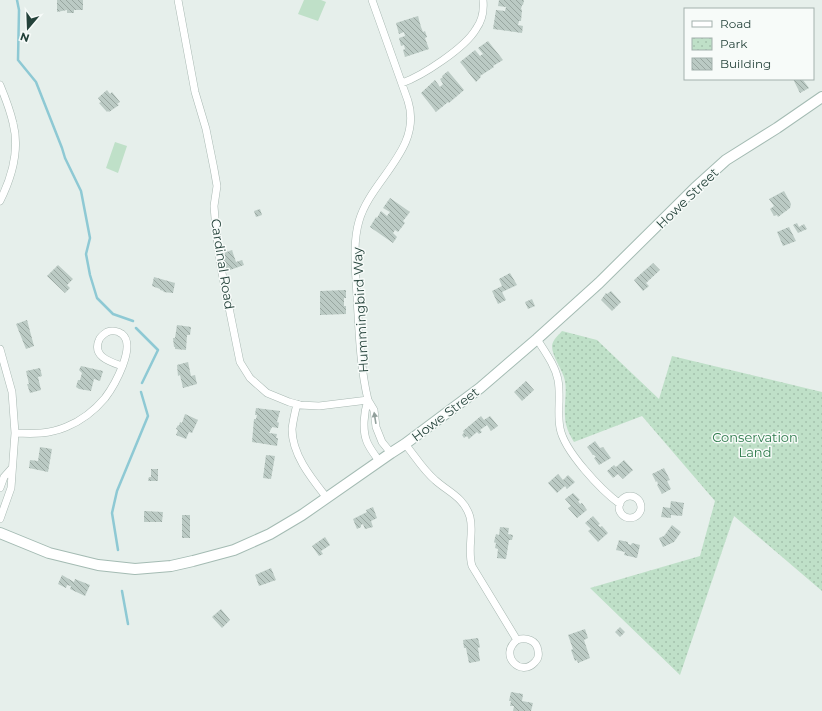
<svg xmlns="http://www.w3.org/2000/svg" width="822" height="711" font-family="Montserrat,sans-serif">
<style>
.park{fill:url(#park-dots)}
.garden{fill:#bfe0c8}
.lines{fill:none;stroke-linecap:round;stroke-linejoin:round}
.stream{stroke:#8ec9d4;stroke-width:2.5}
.building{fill:url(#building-back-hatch)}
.street-casing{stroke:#a8b8b2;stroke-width:8}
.secondary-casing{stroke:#a4bbb3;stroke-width:12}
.street{stroke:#fff;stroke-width:7}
.secondary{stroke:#fff;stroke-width:10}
.oneway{fill:#92a09c}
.labels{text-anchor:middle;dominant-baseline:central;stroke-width:3;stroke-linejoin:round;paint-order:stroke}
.street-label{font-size:13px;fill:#24423a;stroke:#f7fbf9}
.park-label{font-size:13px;fill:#2d7a4b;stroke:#f7fbf9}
</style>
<defs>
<pattern id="park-dots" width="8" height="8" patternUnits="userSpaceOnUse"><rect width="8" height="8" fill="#bfe0c8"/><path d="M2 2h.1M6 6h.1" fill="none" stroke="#a4c1ad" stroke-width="1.8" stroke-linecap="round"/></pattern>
<pattern id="building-back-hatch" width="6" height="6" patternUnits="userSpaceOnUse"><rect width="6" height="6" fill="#bbcac4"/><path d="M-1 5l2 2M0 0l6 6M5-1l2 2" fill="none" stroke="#98a6a0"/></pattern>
</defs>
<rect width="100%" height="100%" fill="#e6efeb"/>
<!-- park -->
<path class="park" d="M 562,331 L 597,340 L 659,399 L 672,356 L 822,392 L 822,591 L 734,516 L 680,675 L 590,588 L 700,556 L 715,501 L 642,416 L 574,442 C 569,434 565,425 565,416 C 564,404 567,393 565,381 C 563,370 552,357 552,346 C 553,339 558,336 562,331 Z"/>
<!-- garden -->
<path class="garden" d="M 304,0 L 321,0 L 326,2 L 318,21 L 298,14 Z
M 115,142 L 127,146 L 118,173 L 106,168 Z"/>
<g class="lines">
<!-- stream -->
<path class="stream" d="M 17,0 L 19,10 L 18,60 L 36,82 L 62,148 L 65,158 L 81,191 L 90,238 L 86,254 L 90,275 L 97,298 L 113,314 L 133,321
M 136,328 L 158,350 L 142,383
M 118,550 L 112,513 L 117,491 L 148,416 L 141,392
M 122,591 L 128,624"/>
</g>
<!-- building -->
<path class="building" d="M 57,0 L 83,0 L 83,10 L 74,10 L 74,13 L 67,13 L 67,10 L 57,12 Z
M 499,0 L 524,0 L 523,5 L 522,5 L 521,9 L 522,10 L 521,21 L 519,21 L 518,25 L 523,26 L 522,33 L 493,29 L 496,10 L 505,11 L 506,7 L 498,6 Z
M 418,16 L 421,27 L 423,32 L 425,31 L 427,37 L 425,38 L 429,49 L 405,57 L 403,50 L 405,49 L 404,45 L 401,46 L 399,38 L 405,36 L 404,32 L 399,34 L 396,23 Z
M 488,41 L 503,60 L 493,66 L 494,67 L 480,76 L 481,77 L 476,82 L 460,62 L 475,50 L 480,56 L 483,54 L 478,48 Z
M 448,71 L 464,90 L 449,103 L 448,102 L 436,112 L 421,93 L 435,80 L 440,87 L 443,84 L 440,79 L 443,77 L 442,76 Z
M 793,79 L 803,80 L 809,88 L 800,93 Z
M 107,90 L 110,94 L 112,92 L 120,102 L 117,104 L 119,105 L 109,112 L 108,111 L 107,112 L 99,103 L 101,102 L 98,98 Z
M 784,191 L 791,204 L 790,208 L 778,217 L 777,215 L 774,216 L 770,209 L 774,206 L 769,199 Z
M 390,198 L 410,212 L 403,221 L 405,223 L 398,232 L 395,230 L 393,233 L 397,237 L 393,243 L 370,227 L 376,217 L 377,218 L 381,211 L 387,216 L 390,212 L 383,208 Z
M 260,209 L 262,215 L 256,217 L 254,211 Z
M 797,223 L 799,227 L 804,224 L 807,229 L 798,233 L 793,225 Z
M 789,227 L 796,241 L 783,246 L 777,232 Z
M 232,250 L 236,262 L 242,260 L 244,265 L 227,271 L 221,254 Z
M 653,263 L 660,270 L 646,283 L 649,286 L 643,291 L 634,280 Z
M 58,265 L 73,279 L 67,285 L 70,288 L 65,293 L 47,276 Z
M 510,273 L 517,285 L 502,292 L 506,300 L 498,304 L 492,291 L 502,286 L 499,279 Z
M 154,277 L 175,283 L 173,293 L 163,292 L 164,291 L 160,290 L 160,289 L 152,286 Z
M 346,290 L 346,298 L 344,298 L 344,306 L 346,306 L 346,314 L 320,315 L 320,291 Z
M 611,291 L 621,302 L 612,311 L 601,300 L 606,293 L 607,294 Z
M 532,299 L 535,306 L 528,309 L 525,302 Z
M 27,320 L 34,346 L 26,349 L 16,324 Z
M 177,325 L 191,327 L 190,335 L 187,335 L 186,350 L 175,349 L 175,347 L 174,347 L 173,338 L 175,338 Z
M 188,362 L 191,376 L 195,375 L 197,384 L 183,388 L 180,375 L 178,376 L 177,365 Z
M 81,366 L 103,371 L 100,381 L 94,379 L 91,391 L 79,389 L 76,387 L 78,380 L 80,380 L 82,373 L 79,370 Z
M 40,368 L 42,376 L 38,377 L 41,390 L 30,393 L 27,384 L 29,384 L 26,371 Z
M 526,381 L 534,390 L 522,401 L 514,392 Z
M 256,408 L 280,411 L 277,422 L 279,423 L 278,428 L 272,427 L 269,433 L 277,434 L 276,438 L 278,438 L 277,446 L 252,442 L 254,419 L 256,419 L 257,415 L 255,415 Z
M 185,414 L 198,420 L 192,433 L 189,432 L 186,439 L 176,435 L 178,430 L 176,429 L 178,425 L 179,426 L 180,422 L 182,423 Z
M 481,416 L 484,420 L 490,416 L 498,426 L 491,431 L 487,425 L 480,430 L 482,432 L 479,434 L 477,432 L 469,439 L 467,436 L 464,438 L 462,435 L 464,433 L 463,431 Z
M 595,441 L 600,448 L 603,447 L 611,458 L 599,465 L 594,458 L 596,457 L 594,455 L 593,455 L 587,447 Z
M 40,447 L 52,449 L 48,472 L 29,468 L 30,460 L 38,461 Z
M 266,455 L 275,456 L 271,479 L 263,478 Z
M 624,460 L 633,470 L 623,479 L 618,474 L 613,478 L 607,471 L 614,465 L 616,467 Z
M 664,468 L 670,480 L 667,481 L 671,489 L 662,494 L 657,485 L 658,484 L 657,481 L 656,482 L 652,474 Z
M 151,469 L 158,469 L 158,481 L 148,481 L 149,477 L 151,477 Z
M 558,474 L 563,480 L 568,475 L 575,482 L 567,489 L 565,486 L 557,493 L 548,483 Z
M 573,493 L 580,500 L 578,501 L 580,504 L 582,503 L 587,510 L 577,518 L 568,508 L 571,506 L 565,499 Z
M 671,501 L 684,503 L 682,516 L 671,515 L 671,518 L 661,517 L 663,507 L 670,508 Z
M 373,507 L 377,518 L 371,521 L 373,527 L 365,529 L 363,524 L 361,525 L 361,527 L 357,529 L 353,519 L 367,512 L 366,510 Z
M 144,511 L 163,512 L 162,522 L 144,522 Z
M 182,515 L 190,515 L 190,538 L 182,538 Z
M 593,516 L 600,524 L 598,525 L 600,527 L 602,526 L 608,533 L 598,542 L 588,531 L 591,529 L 585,523 Z
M 672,525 L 681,532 L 674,542 L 663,547 L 659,538 L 664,536 Z
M 500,527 L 509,528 L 508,534 L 513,535 L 512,540 L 509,540 L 506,559 L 497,558 L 498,549 L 495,548 L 496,543 L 494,542 L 496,534 L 499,535 Z
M 325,537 L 330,545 L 321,551 L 323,554 L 319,556 L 312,546 Z
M 619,540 L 628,542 L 628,544 L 631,545 L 632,543 L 640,545 L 637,558 L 624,555 L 625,552 L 616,550 Z
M 271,568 L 276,580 L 259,586 L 255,575 Z
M 62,575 L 74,582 L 75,579 L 90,585 L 85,596 L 70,589 L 71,586 L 67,585 L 66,588 L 58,584 Z
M 221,609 L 230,620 L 222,628 L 212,617 Z
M 620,627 L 625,632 L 620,637 L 615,632 Z
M 585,629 L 588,638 L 584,640 L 590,658 L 578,663 L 577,660 L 575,661 L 571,650 L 573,649 L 568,635 Z
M 478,638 L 480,647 L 478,648 L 480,661 L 469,663 L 466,648 L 464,648 L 463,640 Z
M 511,692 L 523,694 L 522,701 L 533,703 L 531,711 L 513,711 L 514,706 L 510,706 L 511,701 L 509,701 Z"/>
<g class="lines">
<!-- street casing -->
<g class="street-casing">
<path id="street" d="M 178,0 L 195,92 L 206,129 L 214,169 L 217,186 L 214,206 L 216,230 L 221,268 L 240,362 L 250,378 L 267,393 L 289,402 L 300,405 L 319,406 L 368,400 C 360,366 359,331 357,297 C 356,273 352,245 359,221 C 371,179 423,149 408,101 L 372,0
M 402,83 C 422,76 465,48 476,29 C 482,21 484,10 483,0
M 0,85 C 5,97 10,110 13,123 C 20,150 12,177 0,201
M 537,339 C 545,352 555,365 558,380 C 561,396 557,413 560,428 C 564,451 601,490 620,504
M 0,349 L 12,392 L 15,433 L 11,488 L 0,519
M 297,404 C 295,412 293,421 292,429 C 292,455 312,479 327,498
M 15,433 C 34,434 49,434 66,427 C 81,421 95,410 105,398 C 114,386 137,346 122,334 C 118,331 112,330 107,332 C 104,334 100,337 99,340 C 92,357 111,362 122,366
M 405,444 C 415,456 423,470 435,480 C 448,492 464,497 470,517 C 474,533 467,549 472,566 L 517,640 C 498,655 521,678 535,662 C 538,659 539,655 538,651 C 537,640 526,637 517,640
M 379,461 C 375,455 370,449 367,442 C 362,430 364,412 368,400 L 374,410 L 376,427 L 382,442 L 391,453
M 0,488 L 4,477 L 12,468
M619 507a11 11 0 1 1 22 0a11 11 0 1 1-22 0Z"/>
</g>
<!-- secondary casing -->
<g class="secondary-casing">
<path id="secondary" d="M 0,533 L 49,553 L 98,565 L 135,569 L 171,566 L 193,561 L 234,550 L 270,534 L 302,515 L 391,453 L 405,444 L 480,388 L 537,339 L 599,283 L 695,188 L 726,160 L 777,128 L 822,97"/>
</g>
<!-- street -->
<use href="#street" class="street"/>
<!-- secondary -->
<use href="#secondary" class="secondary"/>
</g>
<!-- one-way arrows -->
<defs><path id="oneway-solid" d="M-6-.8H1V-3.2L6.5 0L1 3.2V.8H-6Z"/></defs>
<use class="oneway" href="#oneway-solid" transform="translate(375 418) rotate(-99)"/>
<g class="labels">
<!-- street labels -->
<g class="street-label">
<text transform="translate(687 198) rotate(-44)">Howe Street</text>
<text transform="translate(223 264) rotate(81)">Cardinal Road</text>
<text transform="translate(360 310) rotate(-93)">Hummingbird Way</text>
<text transform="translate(445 414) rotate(-37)">Howe Street</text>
</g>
<!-- park labels -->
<g class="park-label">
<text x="755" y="437">Conservation<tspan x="755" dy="15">Land</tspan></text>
</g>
</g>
<!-- legend -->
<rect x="684" y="8" width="130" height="72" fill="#f7fbf9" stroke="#a3b1ad"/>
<rect x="692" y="21" width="20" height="6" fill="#ffffff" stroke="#a3b1ad"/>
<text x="720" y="28" font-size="12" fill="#24423a">Road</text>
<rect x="692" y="38" width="20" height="12" fill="url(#park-dots)" stroke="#a3b1ad"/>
<text x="720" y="48" font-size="12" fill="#24423a">Park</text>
<rect x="692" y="58" width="20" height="12" fill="url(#building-back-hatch)" stroke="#a3b1ad"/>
<text x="720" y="68" font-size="12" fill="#24423a">Building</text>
<!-- north arrow -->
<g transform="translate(28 28) rotate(199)" stroke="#f7fbf9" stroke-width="3" paint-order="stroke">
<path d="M0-3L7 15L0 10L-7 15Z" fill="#24423a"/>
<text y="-6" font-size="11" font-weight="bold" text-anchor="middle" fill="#24423a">N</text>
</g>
</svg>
